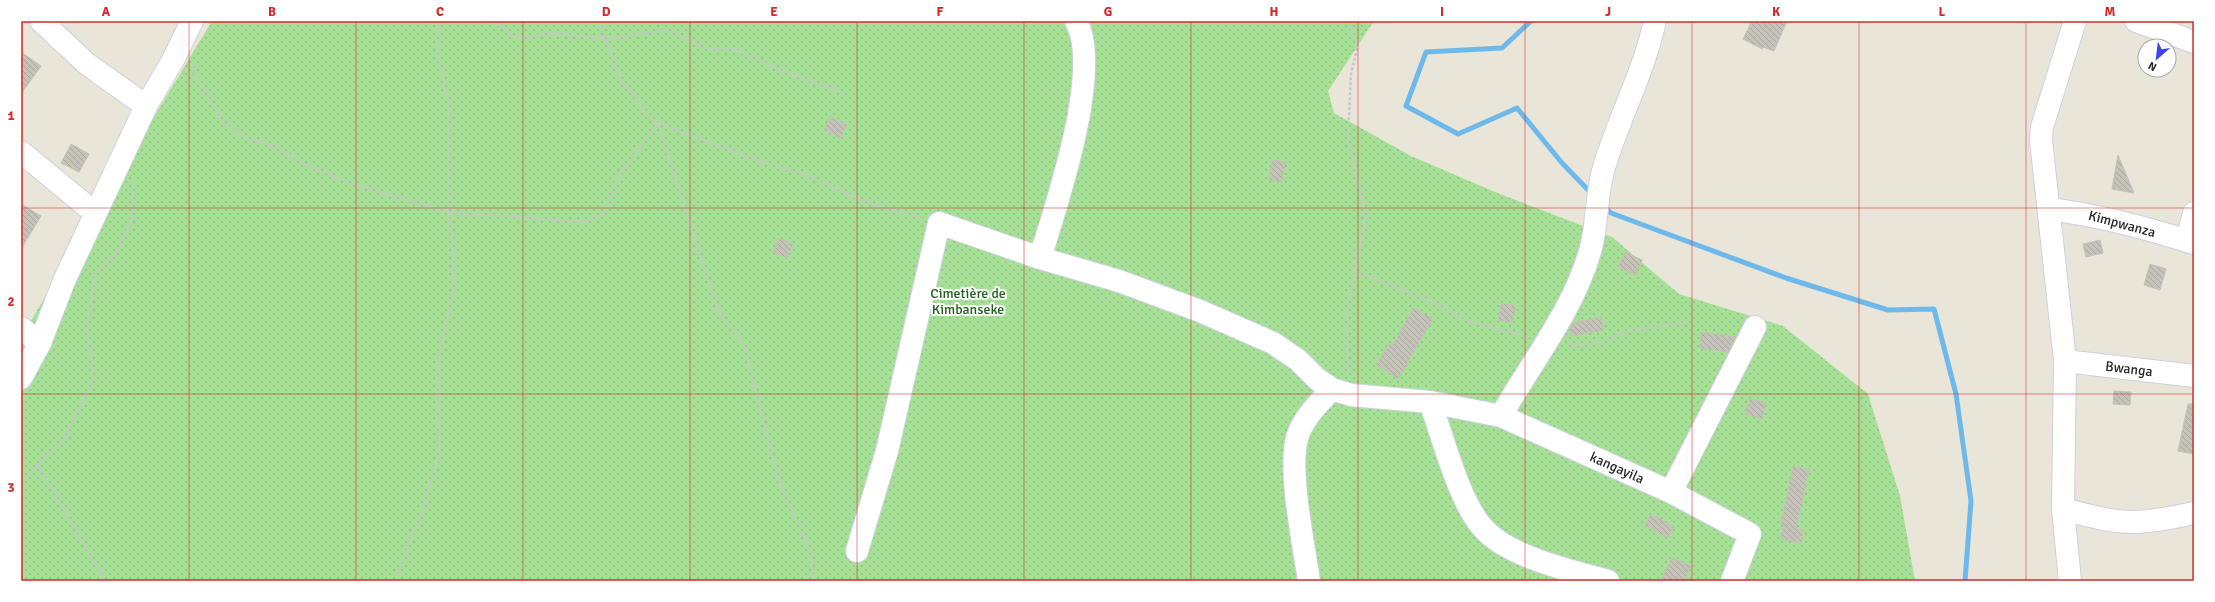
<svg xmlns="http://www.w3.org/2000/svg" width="2215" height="602" font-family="Signika,sans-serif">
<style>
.grass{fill:url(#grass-dots)}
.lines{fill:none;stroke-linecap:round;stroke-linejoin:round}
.stream{stroke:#6db9eb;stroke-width:5}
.building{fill:url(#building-back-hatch);stroke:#c5c1b3}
.minor-casing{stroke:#cfd0e1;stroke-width:24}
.path{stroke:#c7c7c7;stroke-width:2.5;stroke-dasharray:3 2;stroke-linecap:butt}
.minor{stroke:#fff;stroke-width:22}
.grid{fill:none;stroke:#d62828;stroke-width:1;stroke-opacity:0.55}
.labels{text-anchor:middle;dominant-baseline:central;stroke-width:4;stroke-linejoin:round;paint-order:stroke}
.street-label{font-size:14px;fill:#282828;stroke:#fff}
.park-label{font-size:14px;fill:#20621b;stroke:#fff}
.neatline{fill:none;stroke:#d62828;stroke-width:1.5}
.grid-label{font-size:13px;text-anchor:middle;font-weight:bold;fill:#d62828}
</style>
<defs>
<pattern id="grass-dots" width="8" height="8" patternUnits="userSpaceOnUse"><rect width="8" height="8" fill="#a6e096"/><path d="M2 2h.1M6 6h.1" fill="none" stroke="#8fc081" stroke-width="1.8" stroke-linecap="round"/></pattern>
<pattern id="building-back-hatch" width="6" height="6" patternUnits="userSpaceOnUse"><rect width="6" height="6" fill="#c5c2b9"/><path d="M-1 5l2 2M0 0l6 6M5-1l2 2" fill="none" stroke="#a9a79f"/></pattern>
</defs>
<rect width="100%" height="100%" fill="#eae5d9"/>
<!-- grass -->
<path class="grass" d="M 212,21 L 1374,21 L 1328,91 L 1334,113 L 1411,156 L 1495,192 L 1612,237 L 1679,294 L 1783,326 L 1868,394 L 1900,496 L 1915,581 L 21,581 L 21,337 Z"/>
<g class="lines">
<!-- stream -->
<path class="stream" d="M 1531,21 L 1502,48 L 1426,52 L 1406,106 L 1458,134 L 1517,108 L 1562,163 L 1593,195
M 1604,206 L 1611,213 L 1786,278 L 1888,310 L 1934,309 L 1956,394 L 1971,501 L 1965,581"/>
</g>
<!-- building -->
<path class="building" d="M 1752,21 L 1787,21 L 1774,51 L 1763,47 L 1762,49 L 1743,39 Z
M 21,52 L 41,66 L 21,94 Z
M 830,117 L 847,125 L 840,138 L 824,130 Z
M 71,144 L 89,154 L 79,172 L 61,163 Z
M 2118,155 L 2134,193 L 2112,189 Z
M 1272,160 L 1285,162 L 1282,182 L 1269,180 Z
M 21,204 L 41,216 L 21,249 Z
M 780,238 L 793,245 L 787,258 L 773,252 Z
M 2100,240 L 2103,253 L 2086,257 L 2083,244 Z
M 1625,252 L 1642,260 L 1635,275 L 1618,267 Z
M 2150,264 L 2166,269 L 2160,290 L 2144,285 Z
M 1501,303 L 1516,306 L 1512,322 L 1498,320 Z
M 1413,308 L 1433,319 L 1398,379 L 1376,364 L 1390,343 L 1393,345 Z
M 1601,317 L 1604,330 L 1572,336 L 1570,327 L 1573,323 Z
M 1701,332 L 1736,337 L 1728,352 L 1700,348 Z
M 2114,391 L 2131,392 L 2130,405 L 2113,404 Z
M 1750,399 L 1766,403 L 1762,419 L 1745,414 Z
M 2188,404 L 2194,404 L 2194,454 L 2178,451 Z
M 1793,466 L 1809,470 L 1796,529 L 1803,530 L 1801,543 L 1781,539 L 1784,525 L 1781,524 Z
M 1651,514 L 1674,527 L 1668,538 L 1645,525 Z
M 1672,558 L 1691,566 L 1684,581 L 1661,581 Z"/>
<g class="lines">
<!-- minor casing -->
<g class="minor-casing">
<path id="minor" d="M 41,21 L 87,64 L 146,106
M 2136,21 L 2194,42
M 21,152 L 95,213
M 2049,209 C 2098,215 2147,228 2194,243
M 2187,241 L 2194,213
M 1040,258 C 1056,206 1103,69 1076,21
M 21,328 L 40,343
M 2065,361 L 2194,376
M 21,378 L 40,343 L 64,281 L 146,106 L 173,60 L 192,21
M 1430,402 C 1443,437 1459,502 1483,528 C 1508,557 1572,571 1608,581
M 1501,416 C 1532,361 1574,310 1591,248 C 1598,221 1596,191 1605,164 C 1620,116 1644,71 1655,21
M 1671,492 L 1755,327
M 2063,509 C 2086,515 2109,522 2133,522 C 2154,522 2174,517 2194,513
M 857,551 L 887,451 L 939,223 L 1040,258 L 1119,281 L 1200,311 L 1273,343 L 1298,360 L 1317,379 L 1332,389 L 1351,395 L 1430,402 L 1501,416 L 1671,492 L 1750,534 L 1732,581
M 1309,581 C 1304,547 1288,469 1297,438 C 1303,418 1318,404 1332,389
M 2070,581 L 2063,509 L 2065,361 L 2041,140 L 2042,127 L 2075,21"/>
</g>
<!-- path -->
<path class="path" d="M 493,21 L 517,38 L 553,33 L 605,39 L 669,30 L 706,49 L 734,49 L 776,68 L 842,93
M 599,21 L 621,80 L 644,110 L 658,123 L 717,309 L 744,346 L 778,478 L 808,547 L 815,581
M 1346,21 L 1358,45 L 1351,74 L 1348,140 L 1366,215 L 1346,316 L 1348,375
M 194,63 L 193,70 L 221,119 L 239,135 L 278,148 L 306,165 L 350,183 L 448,212 L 585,222 L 604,213 L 616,181 L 658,123 L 764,163 L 802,173 L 868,203 L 922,219
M 1354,271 L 1435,303 L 1468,321 L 1528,337
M 1567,344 L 1583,345 L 1603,341 L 1628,331 L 1686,322
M 38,465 L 105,581
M 21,486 L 22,481 L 65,437 L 93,380 L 87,327 L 95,274 L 118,251 L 131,222 L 134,178
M 395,581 L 422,510 L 439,454 L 438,361 L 454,290 L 453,242 L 448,212 L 449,103 L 437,54 L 438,21"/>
<!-- minor -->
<use href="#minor" class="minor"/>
</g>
<!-- grid -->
<path class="grid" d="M 189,21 L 189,581M 356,21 L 356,581M 523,21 L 523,581M 690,21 L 690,581M 857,21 L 857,581M 1024,21 L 1024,581M 1191,21 L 1191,581M 1358,21 L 1358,581M 1525,21 L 1525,581M 1692,21 L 1692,581M 1859,21 L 1859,581M 2026,21 L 2026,581M 21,208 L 2194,208M 21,394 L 2194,394"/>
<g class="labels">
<!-- street labels -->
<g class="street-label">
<text transform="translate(2122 224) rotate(15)">Kimpwanza</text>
<text transform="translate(2129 369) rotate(7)">Bwanga</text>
<text transform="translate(1617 468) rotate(24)">kangayila</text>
</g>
<!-- park labels -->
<g class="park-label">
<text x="968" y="293">Cimetière de<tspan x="968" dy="16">Kimbanseke</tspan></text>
</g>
</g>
<!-- border -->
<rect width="2215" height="602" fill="none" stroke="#ffffff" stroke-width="44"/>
<!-- north arrow -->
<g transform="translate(2157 58) rotate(208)"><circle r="19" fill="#ffffff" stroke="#a9a9a9"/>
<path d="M0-3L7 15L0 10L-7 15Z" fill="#3b45f6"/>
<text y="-6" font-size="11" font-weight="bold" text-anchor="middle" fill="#282828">N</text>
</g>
<rect x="22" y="22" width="2171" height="558" class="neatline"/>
<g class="grid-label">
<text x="106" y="16">A</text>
<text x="272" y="16">B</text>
<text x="440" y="16">C</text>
<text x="606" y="16">D</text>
<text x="774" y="16">E</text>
<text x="940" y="16">F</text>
<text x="1108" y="16">G</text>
<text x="1274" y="16">H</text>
<text x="1442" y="16">I</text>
<text x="1608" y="16">J</text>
<text x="1776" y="16">K</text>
<text x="1942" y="16">L</text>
<text x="2110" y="16">M</text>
<text x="11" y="120">1</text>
<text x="11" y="306">2</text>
<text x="11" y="492">3</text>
</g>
</svg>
